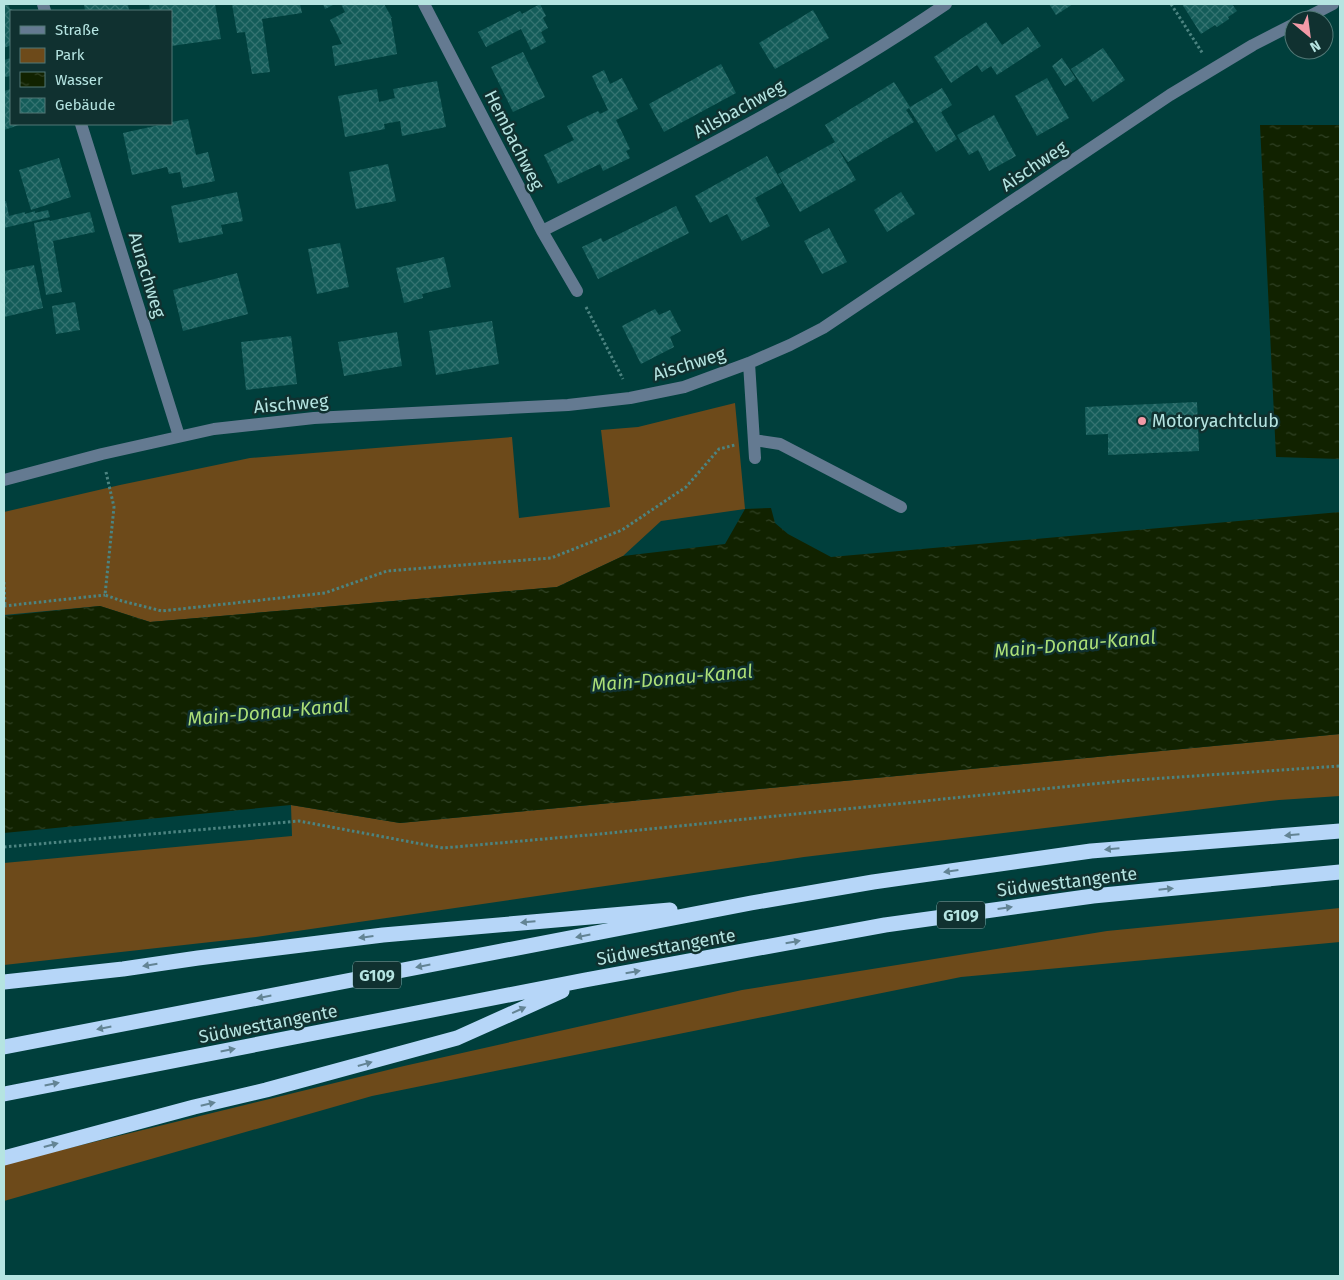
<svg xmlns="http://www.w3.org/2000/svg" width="1344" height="1280" font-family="'Fira Sans',sans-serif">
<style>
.green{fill:#6d4a1a}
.water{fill:url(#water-ripples)}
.building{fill:url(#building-cross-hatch)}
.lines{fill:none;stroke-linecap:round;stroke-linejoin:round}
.path{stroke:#4c8481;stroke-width:3;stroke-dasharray:2.5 2.5;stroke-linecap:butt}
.minor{stroke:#647a91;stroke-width:12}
.highway{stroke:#b6d6f8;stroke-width:15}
.oneway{fill:#638494}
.poi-dot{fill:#f39aa7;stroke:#103130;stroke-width:2}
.labels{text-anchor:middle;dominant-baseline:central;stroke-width:5;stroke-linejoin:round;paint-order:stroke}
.shield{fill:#103130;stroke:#84aeac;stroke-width:1}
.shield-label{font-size:16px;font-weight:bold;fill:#b5e4e1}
.street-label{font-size:18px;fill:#b5e4e1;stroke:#103130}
.poi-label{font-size:18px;fill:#b5e4e1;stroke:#103130;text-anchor:start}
.water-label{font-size:19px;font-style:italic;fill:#acdf77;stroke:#103130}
</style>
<defs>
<pattern id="water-ripples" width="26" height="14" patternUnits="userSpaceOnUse" patternTransform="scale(1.25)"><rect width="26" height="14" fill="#120"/><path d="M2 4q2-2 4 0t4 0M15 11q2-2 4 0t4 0" fill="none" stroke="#314225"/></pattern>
<pattern id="building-cross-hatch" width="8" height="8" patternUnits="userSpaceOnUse" patternTransform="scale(1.25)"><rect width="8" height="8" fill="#145c59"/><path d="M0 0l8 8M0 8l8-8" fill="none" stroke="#347371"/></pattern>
</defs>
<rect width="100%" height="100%" fill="#003f3c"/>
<!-- green -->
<path class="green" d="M 735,403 L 745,509 L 661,521 L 623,556 L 557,587 L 150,622 L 100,606 L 4,615 L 4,512 L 120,485 L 250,458 L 512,437 L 519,518 L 610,507 L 601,430 L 638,427 Z
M 1340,734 L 1340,796 L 1279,800 L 804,857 L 256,937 L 4,965 L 4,863 L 292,836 L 291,805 L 400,823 Z
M 1340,908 L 1340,942 L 961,977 L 372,1096 L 4,1201 L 4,1164 L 404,1066 L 742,990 L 1107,931 Z"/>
<!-- water -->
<path class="water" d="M 1260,125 L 1340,125 L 1340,459 L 1276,457 Z
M 771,508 L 775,523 L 788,534 L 831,557 L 1340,512 L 1340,734 L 400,823 L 291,805 L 4,833 L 4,616 L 100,606 L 150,622 L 557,587 L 623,556 L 725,544 L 745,509 Z"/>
<!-- building -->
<path class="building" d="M 4,4 L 8,4 L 10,9 L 12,9 L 13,11 L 11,11 L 11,45 L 4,48 Z
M 84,4 L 128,4 L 129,11 L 85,11 Z
M 149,4 L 215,4 L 221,39 L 171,46 L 171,11 L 150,11 Z
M 232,4 L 300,4 L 302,13 L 262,19 L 270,72 L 252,74 L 245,32 L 237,33 Z
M 323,4 L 335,4 L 325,9 Z
M 341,4 L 384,4 L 392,18 L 391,18 L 397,54 L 335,66 L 332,46 L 342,44 L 330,20 L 345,12 Z
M 540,4 L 546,16 L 543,18 L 548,28 L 541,32 L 546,42 L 531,50 L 521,29 L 486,47 L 478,32 L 520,11 L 522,14 Z
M 1049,4 L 1073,4 L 1056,15 Z
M 1182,4 L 1232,4 L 1237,11 L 1228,17 L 1229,19 L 1217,27 L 1215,25 L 1201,34 Z
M 813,10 L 829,38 L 775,69 L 759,43 Z
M 986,22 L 1002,45 L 1028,27 L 1041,46 L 997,75 L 991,66 L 982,72 L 977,65 L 951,83 L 934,57 Z
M 1103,48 L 1125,80 L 1093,102 L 1071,69 Z
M 523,52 L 545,97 L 513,112 L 491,67 Z
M 11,58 L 11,76 L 4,77 L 4,60 Z
M 1062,58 L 1076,79 L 1065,86 L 1052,66 Z
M 721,64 L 736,93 L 664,132 L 649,104 Z
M 604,70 L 610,84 L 622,78 L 638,109 L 616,120 L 630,149 L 626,151 L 630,158 L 603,171 L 600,164 L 558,184 L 544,155 L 574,140 L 567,126 L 598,111 L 600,114 L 608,110 L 592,76 Z
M 1047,78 L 1069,118 L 1037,136 L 1015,96 Z
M 437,81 L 446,127 L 402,136 L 400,121 L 384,124 L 385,129 L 345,137 L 338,96 L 377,89 L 379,102 L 395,98 L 393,89 Z
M 894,82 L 910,107 L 942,88 L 952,105 L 941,112 L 957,139 L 936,152 L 909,108 L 906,110 L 914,122 L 848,162 L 836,145 L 856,180 L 800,212 L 778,174 L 835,142 L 825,125 Z
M 11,89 L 11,124 L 22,124 L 4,130 L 4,91 Z
M 994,115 L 1016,156 L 989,171 L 978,150 L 969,155 L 957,135 Z
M 188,119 L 196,155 L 208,152 L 215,181 L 183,188 L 180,172 L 169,174 L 167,167 L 132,175 L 123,133 L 164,124 L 171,124 L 171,122 Z
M 767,156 L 782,183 L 755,198 L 770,226 L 742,241 L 727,214 L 710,223 L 695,196 Z
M 59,158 L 71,197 L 31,210 L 19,170 Z
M 388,164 L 396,201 L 356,209 L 349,172 Z
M 237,192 L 243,221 L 221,225 L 223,234 L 179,243 L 171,206 Z
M 901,192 L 915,214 L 887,232 L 874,210 Z
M 4,201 L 6,201 L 9,216 L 25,212 L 25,214 L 35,211 L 35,213 L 48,210 L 50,217 L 4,228 Z
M 676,206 L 689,233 L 598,279 L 582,247 L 601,238 L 603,242 Z
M 90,212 L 95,232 L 53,241 L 62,292 L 46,295 L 34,223 L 49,220 L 50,221 Z
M 829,228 L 847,262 L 822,274 L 804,241 Z
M 340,243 L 349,287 L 317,294 L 308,249 Z
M 444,257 L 451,287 L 422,294 L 423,298 L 404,303 L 396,268 Z
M 34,265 L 43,308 L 4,317 L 4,271 Z
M 237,273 L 248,314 L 183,331 L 173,290 Z
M 75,302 L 80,330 L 56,334 L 52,306 Z
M 655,309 L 659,315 L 670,310 L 681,331 L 670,337 L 674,347 L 641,364 L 622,326 Z
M 492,321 L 499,364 L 436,375 L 429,331 Z
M 397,332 L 402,366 L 344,376 L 338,342 Z
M 291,336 L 297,384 L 246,390 L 241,342 Z
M 1197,402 L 1199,451 L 1108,455 L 1108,434 L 1086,435 L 1085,407 Z"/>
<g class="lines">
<!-- path -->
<path class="path" d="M 1171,4 L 1203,54
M 586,307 L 623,379
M 106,472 L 114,507 L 105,595 L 122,601 L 162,611 L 325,593 L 387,571 L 551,558 L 622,530 L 686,487 L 719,449 L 735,445
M 4,582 L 5,606
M 4,606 L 105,595
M 4,847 L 299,821 L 443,848 L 600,834 L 1121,781 L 1340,766"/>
<!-- minor -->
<path class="minor" d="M 43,4 L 45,11
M 424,4 L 542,231 L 577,291
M 1302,20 L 1333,4
M 81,124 L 179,436
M 542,231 C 680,162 818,91 946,4
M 749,363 L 755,458
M 754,440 L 780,444 L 901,507
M 4,480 L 102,454 L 214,429 L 314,418 L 568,405 L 630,398 L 684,387 L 749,363 L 790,345 L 823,328 L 1170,95 L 1253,45 L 1294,24"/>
<!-- highway -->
<path class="highway" d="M 4,982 L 123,969 L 198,958 L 383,935 L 670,910
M 4,1047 L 751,903 L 873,882 L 1091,851 L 1340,831
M 4,1094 L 585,980 L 885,925 L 1093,896 L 1340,872
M 4,1158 L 194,1107 L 266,1090 L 457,1038 L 562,991"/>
</g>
<!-- one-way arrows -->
<defs><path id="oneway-solid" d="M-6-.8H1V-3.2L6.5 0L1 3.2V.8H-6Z" transform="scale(1.25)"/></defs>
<g class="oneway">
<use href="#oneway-solid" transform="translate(1292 835) rotate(175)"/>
<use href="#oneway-solid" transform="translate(1112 849) rotate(175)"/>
<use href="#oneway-solid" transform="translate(951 871) rotate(172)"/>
<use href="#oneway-solid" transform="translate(1166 889) rotate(-6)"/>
<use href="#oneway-solid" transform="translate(1005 908) rotate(-8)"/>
<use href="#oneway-solid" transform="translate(528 922) rotate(175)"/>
<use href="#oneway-solid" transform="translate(583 936) rotate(169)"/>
<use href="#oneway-solid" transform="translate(366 937) rotate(173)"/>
<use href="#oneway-solid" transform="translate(793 942) rotate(-10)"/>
<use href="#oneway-solid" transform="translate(150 965) rotate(171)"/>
<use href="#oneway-solid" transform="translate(423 966) rotate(169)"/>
<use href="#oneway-solid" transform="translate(633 972) rotate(-10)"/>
<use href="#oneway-solid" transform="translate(264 997) rotate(169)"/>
<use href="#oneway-solid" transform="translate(519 1010) rotate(-24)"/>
<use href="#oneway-solid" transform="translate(104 1028) rotate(169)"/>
<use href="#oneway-solid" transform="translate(228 1050) rotate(-11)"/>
<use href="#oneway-solid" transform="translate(365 1064) rotate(-16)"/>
<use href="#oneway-solid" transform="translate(52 1084) rotate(-11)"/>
<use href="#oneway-solid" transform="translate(208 1104) rotate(-13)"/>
<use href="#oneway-solid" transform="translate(51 1145) rotate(-15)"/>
</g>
<!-- markers -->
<circle class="poi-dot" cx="1142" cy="421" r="5"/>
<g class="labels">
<!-- shield labels -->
<g class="shield">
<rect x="937" y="901.5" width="48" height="27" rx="4"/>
<rect x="353" y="961.5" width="48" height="27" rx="4"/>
</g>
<g class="shield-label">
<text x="961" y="915">G109</text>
<text x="377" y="975">G109</text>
</g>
<!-- street labels -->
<g class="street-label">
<text transform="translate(739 109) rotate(-29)">Ailsbachweg</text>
<text transform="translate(514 140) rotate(63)">Hembachweg</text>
<text transform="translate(1034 166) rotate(-34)">Aischweg</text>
<text transform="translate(147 275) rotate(73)">Aurachweg</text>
<text transform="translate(689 364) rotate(-17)">Aischweg</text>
<text transform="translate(291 404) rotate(-5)">Aischweg</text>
<text transform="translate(1067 882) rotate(-7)">Südwesttangente</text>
<text transform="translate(666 947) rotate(-10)">Südwesttangente</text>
<text transform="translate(268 1024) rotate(-11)">Südwesttangente</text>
</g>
<!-- poi labels -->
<g class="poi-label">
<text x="1152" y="421">Motoryachtclub</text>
</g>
<!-- water labels -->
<g class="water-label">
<text transform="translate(1075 644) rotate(-5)">Main-Donau-Kanal</text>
<text transform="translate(672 678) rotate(-5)">Main-Donau-Kanal</text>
<text transform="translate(268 712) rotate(-5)">Main-Donau-Kanal</text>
</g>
</g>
<!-- border -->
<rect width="1344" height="1280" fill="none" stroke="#b5e4e1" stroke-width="10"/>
<!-- legend -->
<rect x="10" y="10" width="162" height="115" fill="#103130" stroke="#527977"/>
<rect x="20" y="26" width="25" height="8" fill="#647a91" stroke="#527977"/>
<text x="55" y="35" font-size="15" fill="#b5e4e1">Straße</text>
<rect x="20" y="48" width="25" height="15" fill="#6d4a1a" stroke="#527977"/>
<text x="55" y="60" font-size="15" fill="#b5e4e1">Park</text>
<rect x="20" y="72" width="25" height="15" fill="url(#water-ripples)" stroke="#527977"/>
<text x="55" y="85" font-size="15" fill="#b5e4e1">Wasser</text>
<rect x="20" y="98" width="25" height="15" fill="url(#building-cross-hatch)" stroke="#527977"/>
<text x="55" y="110" font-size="15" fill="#b5e4e1">Gebäude</text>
<!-- north arrow -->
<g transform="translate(1309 35) rotate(151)"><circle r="24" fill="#103130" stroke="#527977"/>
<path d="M0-4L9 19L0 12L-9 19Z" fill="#f39aa7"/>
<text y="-8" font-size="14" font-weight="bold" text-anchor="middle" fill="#b5e4e1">N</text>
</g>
</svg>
